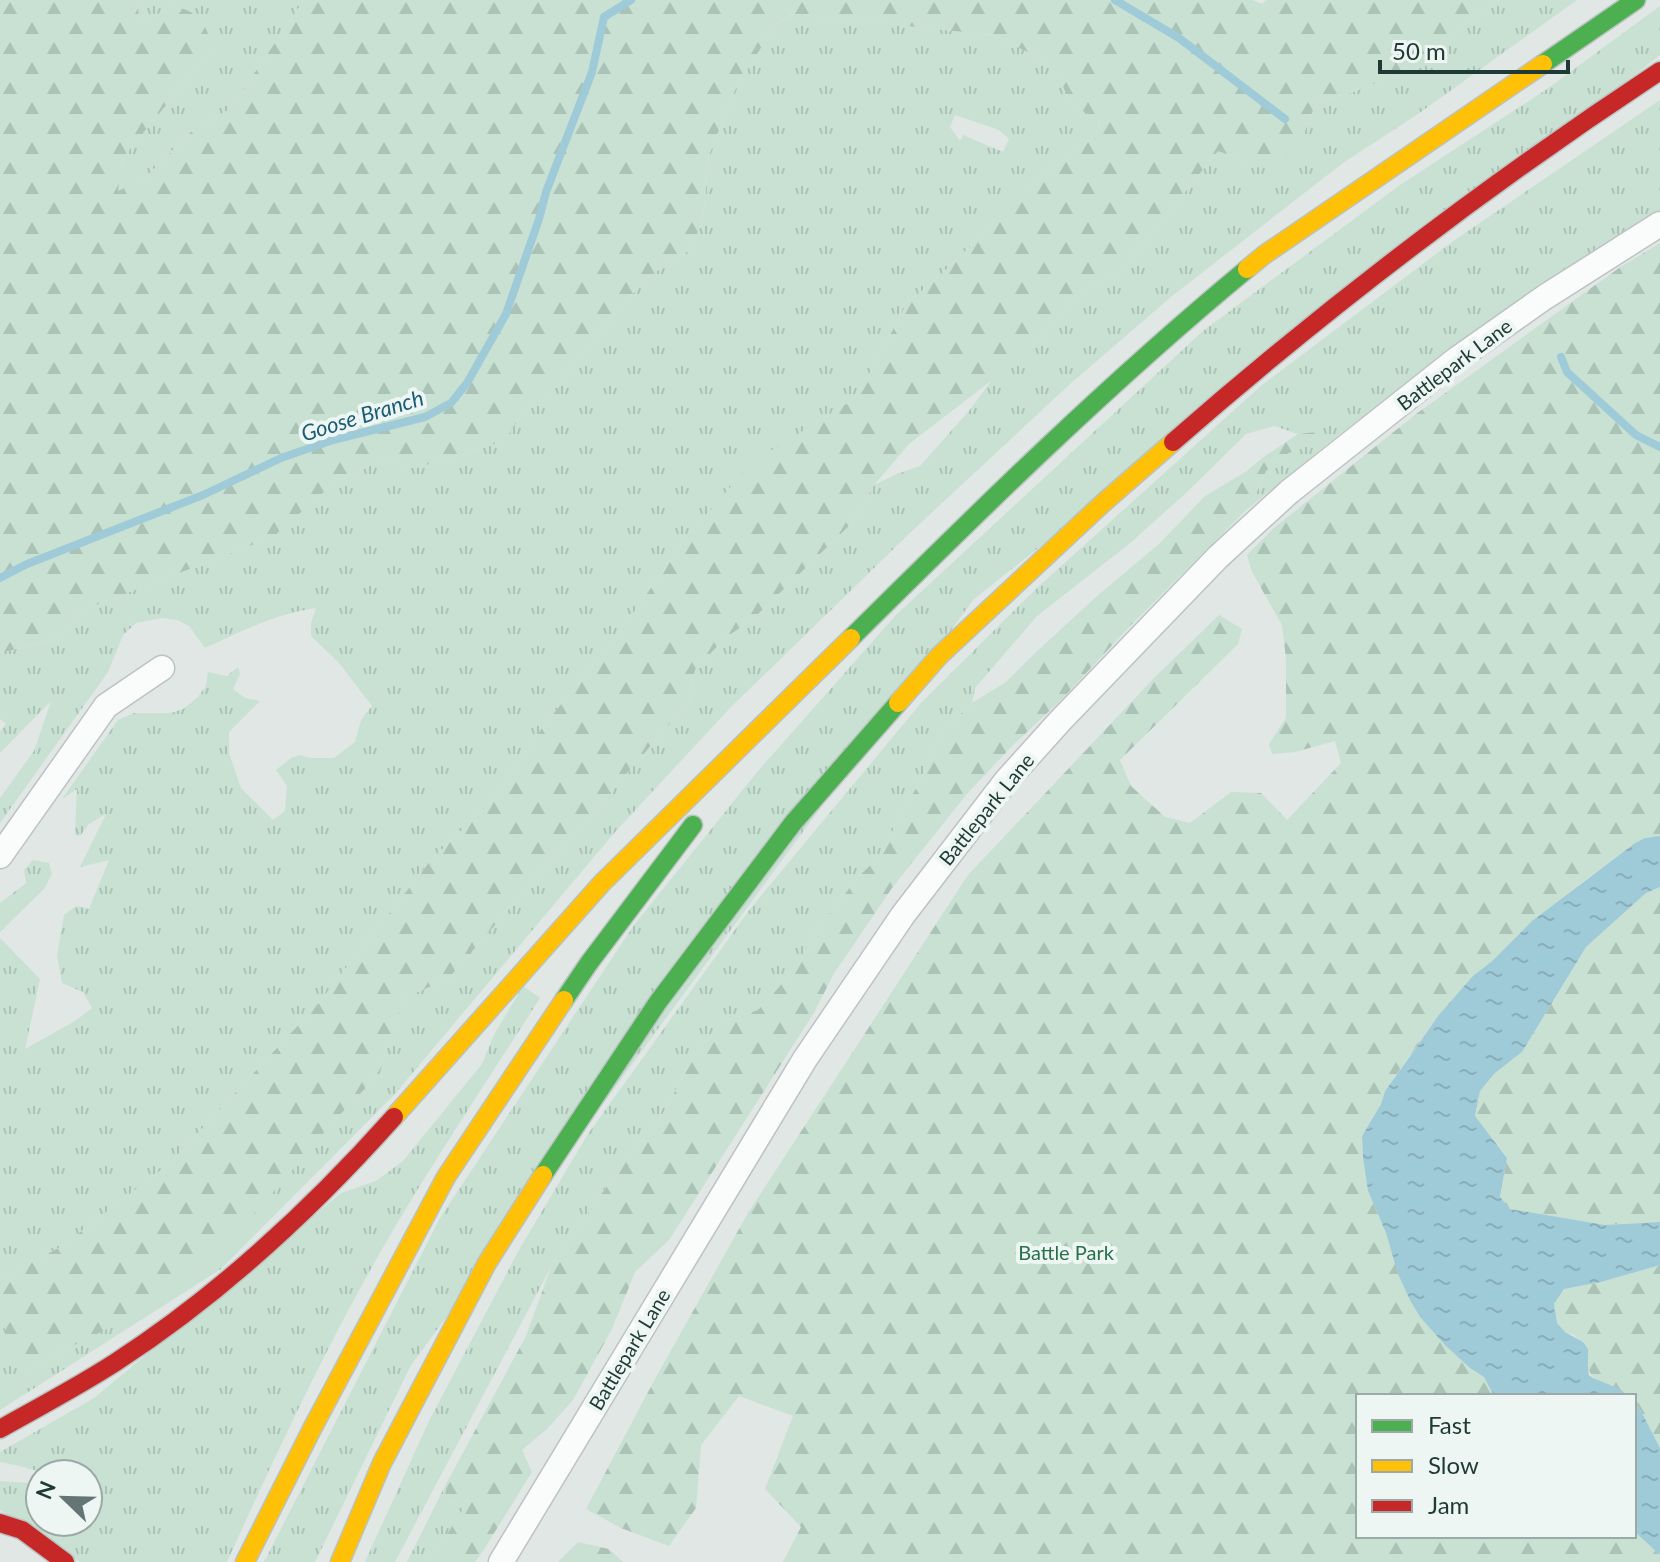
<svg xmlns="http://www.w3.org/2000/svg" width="1660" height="1562" font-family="Lato,sans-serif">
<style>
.grass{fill:url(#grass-tufts);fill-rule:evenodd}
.forest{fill:url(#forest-firs)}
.water{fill:url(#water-ripples)}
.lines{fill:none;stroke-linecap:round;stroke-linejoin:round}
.stream{stroke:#9fcad7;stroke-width:8}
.street-casing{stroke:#bdc3c2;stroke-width:27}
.fast-casing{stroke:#bac3c2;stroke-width:21}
.slow-casing{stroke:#bac3c2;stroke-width:21}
.jam-casing{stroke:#bac3c2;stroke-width:21}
.street{stroke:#fafbfb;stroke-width:24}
.fast{stroke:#4caf50;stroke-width:18}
.slow{stroke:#ffc107;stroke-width:18}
.jam{stroke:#c62828;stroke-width:18}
.labels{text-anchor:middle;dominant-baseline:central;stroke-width:8;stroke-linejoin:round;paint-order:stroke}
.street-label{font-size:20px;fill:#1f3935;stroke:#eef6f3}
.park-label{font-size:20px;fill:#29714c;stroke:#eef6f3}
.water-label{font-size:22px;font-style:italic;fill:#195c76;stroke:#eef6f3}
</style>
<defs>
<pattern id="grass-tufts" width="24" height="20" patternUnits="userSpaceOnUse" patternTransform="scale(2)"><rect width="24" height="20" fill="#c8e1d3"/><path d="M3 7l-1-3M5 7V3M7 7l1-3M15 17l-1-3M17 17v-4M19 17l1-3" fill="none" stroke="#abc2b6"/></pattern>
<pattern id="forest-firs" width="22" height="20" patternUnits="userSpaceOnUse" patternTransform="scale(2)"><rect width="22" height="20" fill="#c8e1d3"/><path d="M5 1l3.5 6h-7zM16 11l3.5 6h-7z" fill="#abc2b6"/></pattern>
<pattern id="water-ripples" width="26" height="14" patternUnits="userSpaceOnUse" patternTransform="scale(2)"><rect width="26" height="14" fill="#9fcad7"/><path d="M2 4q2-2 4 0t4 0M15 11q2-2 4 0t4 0" fill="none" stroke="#88aeb9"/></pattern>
</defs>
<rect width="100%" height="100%" fill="#e0e7e5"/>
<!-- grass -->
<path class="grass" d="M 138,0 L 304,0 L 230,109 L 193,130 L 142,181 L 117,192 L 121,160 L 213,48 L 174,6 L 139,24 Z
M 1499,0 L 1577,0 L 1418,114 L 1343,163 L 1171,297 L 1070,384 L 912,531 L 730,708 L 615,832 L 394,1095 L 221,1269 L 0,1410 L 0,1318 L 30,1369 L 66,1349 L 334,1121 L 380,1073 L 386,1050 L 406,997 L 448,979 L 688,703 L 695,670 L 725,638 L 753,619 L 853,522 L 874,485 L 897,474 L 920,466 L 969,411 L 992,380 L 1040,340 L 1077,295 L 1122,270 L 1218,151 L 1237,158 L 1252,167 L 1303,136 L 1317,100 L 1348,94 L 1393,76 Z
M 1660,6 L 1660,55 L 974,599 L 411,1365 L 315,1562 L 264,1562 L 440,1218 L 634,925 L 758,771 L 896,615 L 1203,331 L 1400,185 L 1547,89 Z
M 794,14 L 992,35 L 1044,60 L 1061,82 L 1071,105 L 1100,119 L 1097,134 L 1038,179 L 1014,194 L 980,237 L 933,282 L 907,303 L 871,371 L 851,401 L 751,464 L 685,540 L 621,630 L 542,728 L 493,800 L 431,860 L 317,1005 L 169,1164 L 62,1246 L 0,1280 L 0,938 L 40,979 L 25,1049 L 75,1021 L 92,1008 L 83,992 L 62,983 L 57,956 L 64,915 L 76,906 L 89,909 L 109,860 L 80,867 L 106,814 L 89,824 L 80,836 L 75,835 L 77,789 L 62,799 L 118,720 L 134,713 L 171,713 L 183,709 L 197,698 L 206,686 L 208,672 L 227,676 L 238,667 L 240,674 L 233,689 L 245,698 L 260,701 L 229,732 L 229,753 L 241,788 L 273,820 L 285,811 L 287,786 L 276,770 L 291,758 L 300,755 L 310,758 L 334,758 L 355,742 L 361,720 L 372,706 L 339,663 L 311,636 L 311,623 L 316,608 C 274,614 243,631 205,648 L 189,626 L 177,620 L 162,618 L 136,623 L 123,635 L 108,672 L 0,823 L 0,798 L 34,751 L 51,701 L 0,753 L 0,731 L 6,724 L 0,719 L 0,653 L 60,638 L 80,611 L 272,537 L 333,484 L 382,460 L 416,468 L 504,441 L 521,416 L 551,393 L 623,305 L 649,276 L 690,250 L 703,220 L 709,155 L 737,85 L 777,23 ZM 955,115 L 999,130 L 1009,139 L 1003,152 L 963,135 L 960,141 L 950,127 Z
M 1660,100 L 1660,210 L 1527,294 L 1336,437 L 1245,511 L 1255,496 L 1266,471 L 1289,453 L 1308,446 L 1316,432 L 1298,434 L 1274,426 L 1246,434 L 1186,493 L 1129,544 L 1037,616 L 975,688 L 972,703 L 938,736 L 925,772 L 897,822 L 882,854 L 858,877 L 820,926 L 798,965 L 772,995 L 758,1010 L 721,1023 L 694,1056 L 659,1121 L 634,1147 L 551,1267 L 395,1562 L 365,1562 L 430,1419 L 520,1248 L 588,1134 L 750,909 L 921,703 L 1039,586 L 1262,385 L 1452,242 Z
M 33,860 L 49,863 L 52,874 L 44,889 L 0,932 L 0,903 L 26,883 L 24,870 Z
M 523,986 L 540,998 C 493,1072 444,1145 399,1220 C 334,1329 280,1445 227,1562 L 80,1562 L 0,1510 L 0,1481 L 28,1483 L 40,1492 L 40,1522 L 88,1522 L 88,1474 L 48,1474 L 20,1466 L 0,1462 L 0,1452 L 94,1398 L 341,1193 L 376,1181 L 403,1161 L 482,1064 L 494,1035 Z
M 445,1486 L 449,1504 L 470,1499 L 429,1562 L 407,1562 Z"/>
<!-- forest -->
<path class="forest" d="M 0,0 L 138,0 L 139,24 L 174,6 C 201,13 205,23 213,48 L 121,160 L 118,191 L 142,181 L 193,130 L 230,109 L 304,0 L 1252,0 L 1262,4 L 1267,0 L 1499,0 L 1393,76 L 1348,94 L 1317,100 L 1303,136 L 1274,168 L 1252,167 L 1237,158 L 1218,151 L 1122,270 L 1077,295 L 1040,340 L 1009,367 L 909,444 L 874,485 L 853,522 L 753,619 L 725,638 L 695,670 L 688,703 L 448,979 L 406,997 L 386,1050 L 380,1073 L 334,1121 L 264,1203 L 219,1251 L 148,1309 L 66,1349 L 30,1369 L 14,1350 L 0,1318 L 0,1280 L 62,1246 L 169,1164 L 317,1005 L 431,860 L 493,800 L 542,728 L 621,630 L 685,540 L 751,463 L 851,401 L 871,371 L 907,303 L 933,282 L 980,237 L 1013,194 L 1038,179 L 1097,134 L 1100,120 L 1071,105 L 1061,82 L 1044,60 L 992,35 L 793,14 L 777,23 L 737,85 L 709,155 L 703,220 L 690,250 L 649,276 L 623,305 L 551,393 L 521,416 L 504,441 L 416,468 L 382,460 L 333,484 L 273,537 L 80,611 L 60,638 L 0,653 Z
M 1660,243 L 1660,836 L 1645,838 L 1635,843 L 1581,883 L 1520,932 L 1438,1016 L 1385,1091 L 1381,1104 L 1362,1136 L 1363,1158 L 1368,1191 L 1386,1233 L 1403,1285 L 1420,1317 L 1470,1368 L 1484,1377 L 1494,1396 L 1358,1396 L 1358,1536 L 1634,1536 L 1634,1531 L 1660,1555 L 1660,1562 L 783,1562 L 801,1527 L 765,1489 L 793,1416 L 739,1396 L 701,1445 L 696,1508 L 669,1546 L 621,1528 L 586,1509 L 655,1379 L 748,1213 L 968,875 L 1155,677 L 1219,615 L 1242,629 L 1238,644 L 1120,760 L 1131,786 L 1165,817 L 1190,823 L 1231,792 L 1261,793 L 1287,820 L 1341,763 L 1335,741 L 1295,752 L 1272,754 L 1269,744 L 1286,718 L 1286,659 L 1282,625 L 1252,572 L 1247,555 L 1274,528 L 1416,414 L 1619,268 Z
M 1316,432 L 1308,446 L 1289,453 L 1266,471 L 1255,496 L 1245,511 L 1131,625 L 1061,700 L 1012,746 L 966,795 L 892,888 L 833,975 L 815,1011 L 669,1240 L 635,1272 L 612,1329 L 573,1400 L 547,1429 L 522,1450 L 532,1472 L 483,1551 L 475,1562 L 429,1562 L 469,1500 L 448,1504 L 445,1486 L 526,1336 L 551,1267 L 634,1147 L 659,1121 L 694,1056 L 721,1023 L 758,1010 L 772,995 L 798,965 L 820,926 L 858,877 L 882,854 L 897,822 L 925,772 L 938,736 L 972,703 L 1006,682 L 1033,655 L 1096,597 L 1160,543 L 1205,496 L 1247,471 L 1262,458 L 1298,434 Z
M 1660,887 L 1660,1222 L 1605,1225 L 1510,1209 L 1500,1198 L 1507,1157 L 1475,1117 L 1480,1091 L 1495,1073 L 1522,1052 L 1586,947 L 1646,893 Z
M 1660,1265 L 1660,1448 L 1641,1411 L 1634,1402 L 1634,1396 L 1628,1396 C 1603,1375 1585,1391 1588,1349 L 1574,1335 L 1565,1332 L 1556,1323 L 1554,1304 L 1564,1289 L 1601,1282 Z
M 578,1542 L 609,1549 L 623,1562 L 558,1562 Z"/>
<!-- water -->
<path class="water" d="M 1660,836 L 1660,887 L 1646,893 L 1586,947 L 1522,1052 L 1495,1073 L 1480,1091 L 1475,1116 L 1507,1158 L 1500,1197 L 1510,1209 L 1605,1225 L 1660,1222 L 1660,1265 L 1601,1282 L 1564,1289 L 1554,1304 L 1557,1323 L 1565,1332 L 1583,1342 L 1588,1349 L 1588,1366 L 1589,1375 L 1593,1378 L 1620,1389 L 1628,1396 L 1494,1396 L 1484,1377 L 1470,1368 L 1445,1345 L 1420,1317 L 1410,1300 L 1398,1274 L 1386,1233 L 1368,1191 L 1363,1158 L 1362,1136 L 1381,1104 L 1385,1091 L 1406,1062 L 1438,1016 L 1473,976 L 1491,962 L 1532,921 L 1635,843 L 1645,838 Z
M 1634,1402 L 1641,1411 L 1660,1448 L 1660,1555 L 1634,1531 Z"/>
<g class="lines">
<!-- stream -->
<path class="stream" d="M 1115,0 L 1179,38 L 1285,119
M 1561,357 L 1567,372 L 1636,435 L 1660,447
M 0,578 L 27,564 L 203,495 L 281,458 L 333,440 L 425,417 L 451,403 L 467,383 L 506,314 L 539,219 L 546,192 L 592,72 L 604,17 L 631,0"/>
<!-- street casing -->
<g class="street-casing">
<path id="street" d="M 0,856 L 106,706 L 162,668
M 501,1562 L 805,1059 L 903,915 L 1006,781 L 1060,721 L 1218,557 L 1289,492 L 1457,359 L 1545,297 L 1660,224"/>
</g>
<!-- fast casing -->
<g class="fast-casing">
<path id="fast" d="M 1543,64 L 1636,0
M 851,638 C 979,511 1108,384 1247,269
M 564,1000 L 589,963 L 693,825
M 543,1175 L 658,1002 L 793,823 L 898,703"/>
</g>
<!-- slow casing -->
<g class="slow-casing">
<path id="slow" d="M 1247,269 L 1264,255 L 1543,64
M 898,703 L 939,656 L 1102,504 L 1173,442
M 394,1117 L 602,883 L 851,638
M 245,1562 L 312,1429 L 446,1177 L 564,1000
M 340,1562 L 382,1463 L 487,1263 L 543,1175"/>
</g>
<!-- jam casing -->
<g class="jam-casing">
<path id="jam" d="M 1173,442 C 1326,308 1490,183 1660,71
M 0,1429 C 39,1407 79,1386 116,1362 C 221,1294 312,1209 394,1117
M 0,1523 L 22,1530 L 65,1562"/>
</g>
<!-- street -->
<use href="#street" class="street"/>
<!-- fast -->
<use href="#fast" class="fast"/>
<!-- slow -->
<use href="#slow" class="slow"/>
<!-- jam -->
<use href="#jam" class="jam"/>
</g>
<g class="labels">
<!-- street labels -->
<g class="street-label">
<text transform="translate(1454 364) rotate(-37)">Battlepark Lane</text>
<text transform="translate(986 809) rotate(-51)">Battlepark Lane</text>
<text transform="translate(629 1349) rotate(-59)">Battlepark Lane</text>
</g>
<!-- park labels -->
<g class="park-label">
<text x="1066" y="1252">Battle Park</text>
</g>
<!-- water labels -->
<g class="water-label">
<text transform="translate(362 415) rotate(-17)">Goose Branch</text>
</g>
</g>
<!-- legend -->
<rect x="1356" y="1394" width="280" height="144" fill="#eef6f3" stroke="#9baaa7" stroke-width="2"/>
<rect x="1372" y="1420" width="40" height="12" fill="#4caf50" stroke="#9baaa7" stroke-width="2"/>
<text x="1428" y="1434" font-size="24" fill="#1f3935">Fast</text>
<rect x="1372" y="1460" width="40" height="12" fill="#ffc107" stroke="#9baaa7" stroke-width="2"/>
<text x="1428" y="1474" font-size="24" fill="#1f3935">Slow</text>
<rect x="1372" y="1500" width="40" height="12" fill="#c62828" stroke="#9baaa7" stroke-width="2"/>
<text x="1428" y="1514" font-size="24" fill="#1f3935">Jam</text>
<!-- north arrow -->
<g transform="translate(64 1498) rotate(293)"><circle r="38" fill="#eef6f3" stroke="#9baaa7" stroke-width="2"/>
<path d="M0-6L14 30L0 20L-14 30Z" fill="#637673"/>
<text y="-12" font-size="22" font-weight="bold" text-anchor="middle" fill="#1f3935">N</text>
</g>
<!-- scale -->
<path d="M1380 60v12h188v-12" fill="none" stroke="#1f3935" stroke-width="4"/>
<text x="1392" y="60" font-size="24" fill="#1f3935" stroke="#eef6f3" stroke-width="6" paint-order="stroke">50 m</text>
</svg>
